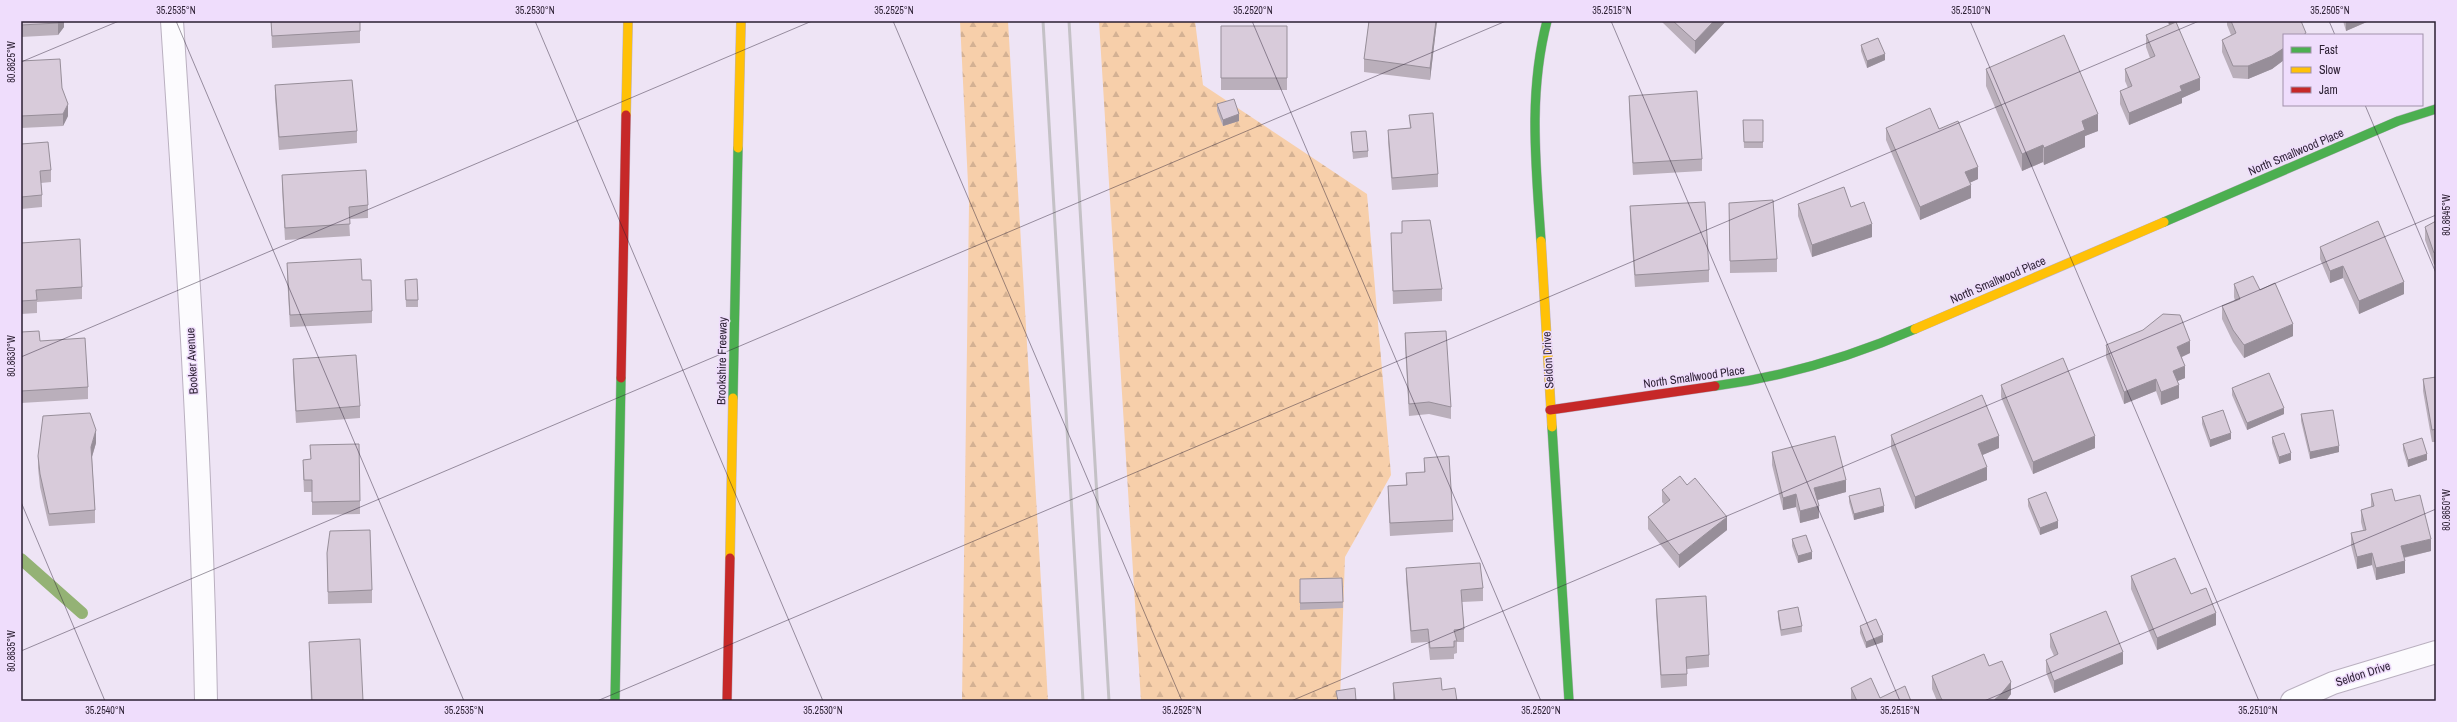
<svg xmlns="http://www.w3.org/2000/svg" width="2457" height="722" font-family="'Archivo Narrow',sans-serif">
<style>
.forest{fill:url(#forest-firs)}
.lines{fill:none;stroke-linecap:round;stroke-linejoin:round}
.stream{stroke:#94b275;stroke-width:12}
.street-casing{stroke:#bab0c0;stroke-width:24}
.fast-casing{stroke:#bab0c0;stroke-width:10}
.slow-casing{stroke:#bab0c0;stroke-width:10}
.jam-casing{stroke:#bab0c0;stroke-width:10}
.street{stroke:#fcfbfe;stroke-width:22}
.fast{stroke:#4caf50;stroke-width:9}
.slow{stroke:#ffc107;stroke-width:9}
.jam{stroke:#c62828;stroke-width:9}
.rail{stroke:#c4c1c6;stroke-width:3}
.wall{fill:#baafbb}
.shaded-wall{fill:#978e99}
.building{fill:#d8cbda;stroke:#978e99}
.ticks{fill:none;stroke:#2b1f32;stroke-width:1;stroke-opacity:0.45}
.labels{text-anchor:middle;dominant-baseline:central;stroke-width:3;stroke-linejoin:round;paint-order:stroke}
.street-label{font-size:12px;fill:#2b1f32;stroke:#efddfc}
.neatline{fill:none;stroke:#2b1f32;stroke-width:1.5}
.ticks-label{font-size:10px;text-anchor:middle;fill:#2b1f32}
</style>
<defs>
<pattern id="forest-firs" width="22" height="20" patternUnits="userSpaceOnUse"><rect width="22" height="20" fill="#f7cfaa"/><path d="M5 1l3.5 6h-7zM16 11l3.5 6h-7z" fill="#d4b193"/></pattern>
</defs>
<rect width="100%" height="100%" fill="#eee4f5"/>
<!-- forest -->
<path class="forest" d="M 960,21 L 1008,21 L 1048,701 L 962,701 L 969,204 Z
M 1099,21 L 1195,21 L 1203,85 L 1367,194 L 1391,475 L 1345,557 L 1340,701 L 1141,701 Z"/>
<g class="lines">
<!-- stream -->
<path class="stream" d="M 21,559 L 82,613"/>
<!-- street casing -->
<g class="street-casing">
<path id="street" d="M 172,21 C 187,247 202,474 206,701
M 2292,701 L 2333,683 L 2436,652"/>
</g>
<!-- fast casing -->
<g class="fast-casing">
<path id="fast" d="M 2164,222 L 2398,121 L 2436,109
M 1541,241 C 1536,166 1528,94 1547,21
M 1715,386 C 1782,377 1853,356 1915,329
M 733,398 L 738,148
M 1552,427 L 1569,701
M 615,701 L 621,378"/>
</g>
<!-- slow casing -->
<g class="slow-casing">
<path id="slow" d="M 626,115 L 628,21
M 738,148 L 741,21
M 1541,241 L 1552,427
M 1915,329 L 2164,222
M 730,558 L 733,398"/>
</g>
<!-- jam casing -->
<g class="jam-casing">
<path id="jam" d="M 621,378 L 626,115
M 1550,410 L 1715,386
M 727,701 L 730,558"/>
</g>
<!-- street -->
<use href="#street" class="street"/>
<!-- fast -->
<use href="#fast" class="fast"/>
<!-- slow -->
<use href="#slow" class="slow"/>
<!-- jam -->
<use href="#jam" class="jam"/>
<!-- rail -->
<path class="rail" d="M 1043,21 L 1083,701
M 1069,21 L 1109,701"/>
</g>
<!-- wall -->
<path class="wall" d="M 21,21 L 64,21 L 64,27 L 58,35 L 21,37 Z
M 271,21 L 360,21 L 360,43 L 272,48 Z
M 1369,21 L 1437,21 L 1430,80 L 1364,72 L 1364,59 Z
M 1661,21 L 1726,21 L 1695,54 Z
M 2167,21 L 2180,21 L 2176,22 L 2200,90 L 2182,98 L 2182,103 L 2129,125 L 2120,104 L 2120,91 L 2128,88 L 2125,81 L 2125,69 L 2150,58 L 2146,47 L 2146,35 L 2169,25 Z
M 2227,21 L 2301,21 L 2306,35 L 2284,35 L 2284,60 L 2272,69 L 2248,79 L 2233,78 L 2222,52 L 2222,40 L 2231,35 L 2227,25 Z
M 2343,21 L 2369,21 L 2346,31 Z
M 1221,26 L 1287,26 L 1287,90 L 1221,90 Z
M 1861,45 L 1885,60 L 1867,68 L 1861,51 Z
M 21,61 L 62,88 L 68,116 L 63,126 L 21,128 Z
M 1986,69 L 2098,131 L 2085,136 L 2085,147 L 2044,165 L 2043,162 L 2022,171 L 1986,86 Z
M 275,85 L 357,131 L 357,143 L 279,150 L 275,98 Z
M 1629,96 L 1702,159 L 1702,171 L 1633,175 L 1629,108 Z
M 1217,104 L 1239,121 L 1223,126 L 1217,111 Z
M 1409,115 L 1438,174 L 1438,187 L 1392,190 L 1388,142 L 1388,130 L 1410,128 Z
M 1743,120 L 1763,120 L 1763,148 L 1744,148 Z
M 1886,128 L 1939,129 L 1978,179 L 1969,183 L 1971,198 L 1920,220 L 1886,140 Z
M 1351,132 L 1368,151 L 1368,157 L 1353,159 Z
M 21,144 L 51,170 L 51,182 L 41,183 L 42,195 L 42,207 L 21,209 Z
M 282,175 L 368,205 L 368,218 L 349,219 L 350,236 L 285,240 L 282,188 Z
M 1729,203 L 1777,259 L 1777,272 L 1730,273 Z
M 1798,204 L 1872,237 L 1812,257 L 1798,216 Z
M 1630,206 L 1709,270 L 1709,282 L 1635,287 L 1630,218 Z
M 2436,221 L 2434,265 L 2425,240 L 2425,227 Z
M 1391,233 L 1442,289 L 1442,301 L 1393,304 Z
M 21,243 L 82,287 L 82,299 L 37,302 L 37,313 L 21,314 Z
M 2320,247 L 2404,294 L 2359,314 L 2343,278 L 2330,283 L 2320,259 Z
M 287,263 L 362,280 L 372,311 L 372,323 L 290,327 L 287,276 Z
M 405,280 L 418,300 L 418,307 L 406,307 Z
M 2234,284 L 2260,290 L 2293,336 L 2244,358 L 2233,342 L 2222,319 L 2222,306 L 2235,301 L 2234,297 Z
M 21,332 L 40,341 L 88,387 L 88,399 L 21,403 Z
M 1405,333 L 1451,407 L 1451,419 L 1429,414 L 1409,416 L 1405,346 Z
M 2106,345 L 2190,353 L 2182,357 L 2185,378 L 2177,381 L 2179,398 L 2161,405 L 2156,391 L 2124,404 L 2106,357 Z
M 293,359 L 360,406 L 360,418 L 296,423 L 293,372 Z
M 2436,377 L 2436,442 L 2432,442 L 2423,391 L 2423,379 Z
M 2001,385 L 2095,448 L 2033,474 L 2001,397 Z
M 2232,388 L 2284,414 L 2247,430 L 2232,395 Z
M 2301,414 L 2339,452 L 2310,459 L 2301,421 Z
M 2202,417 L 2231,439 L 2210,447 L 2202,424 Z
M 1891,435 L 1999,448 L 1982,455 L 1987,480 L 1915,509 L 1891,448 Z
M 2272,437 L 2291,460 L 2279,464 L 2272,443 Z
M 96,443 L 92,457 L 95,510 L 95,523 L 49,526 L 40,487 L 38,468 L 38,456 Z
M 2403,444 L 2427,460 L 2408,467 L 2403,450 Z
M 310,445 L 360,501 L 360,514 L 312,515 L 312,492 L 304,492 L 303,472 L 303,460 L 311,459 Z
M 1772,452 L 1846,492 L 1817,500 L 1819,518 L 1800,523 L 1796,507 L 1783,510 L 1772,465 Z
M 1424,458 L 1453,520 L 1453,532 L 1390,536 L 1388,498 L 1388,486 L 1406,485 L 1406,473 L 1424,472 Z
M 1687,485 L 1727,530 L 1679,568 L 1648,529 L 1648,517 L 1664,504 L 1662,502 L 1662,490 Z
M 2371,494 L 2395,501 L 2431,551 L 2404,558 L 2405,573 L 2376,580 L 2372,565 L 2357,569 L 2351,545 L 2351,533 L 2363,530 L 2361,522 L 2361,510 L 2371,507 Z
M 1849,496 L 1884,512 L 1854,520 L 1849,502 Z
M 2028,499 L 2058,528 L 2040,535 L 2028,506 Z
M 1792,539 L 1812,559 L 1798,563 L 1792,546 Z
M 327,553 L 372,590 L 372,603 L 328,604 Z
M 1406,568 L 1483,588 L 1483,601 L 1462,602 L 1464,629 L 1464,642 L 1457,642 L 1457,653 L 1454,654 L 1454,659 L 1430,660 L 1428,642 L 1411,643 L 1406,580 Z
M 2131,576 L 2216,625 L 2157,650 L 2131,589 Z
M 1342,578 L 1343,608 L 1300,610 L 1300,579 Z
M 1656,599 L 1709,655 L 1709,667 L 1687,669 L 1687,686 L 1661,688 L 1656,611 Z
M 1778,611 L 1802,626 L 1802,632 L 1781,636 L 1778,618 Z
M 1860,626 L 1883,642 L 1866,648 L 1860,633 Z
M 2050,634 L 2123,664 L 2054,693 L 2046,672 L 2046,660 L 2054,656 L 2050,647 Z
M 309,642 L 363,701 L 311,701 Z
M 1989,666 L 2011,694 L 2006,701 L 1937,701 L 1932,689 L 1932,676 Z
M 1393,683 L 1457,701 L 1393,701 Z
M 1851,688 L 1880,698 L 1911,701 L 1851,701 Z"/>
<!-- shaded-wall -->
<path class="shaded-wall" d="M 60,21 L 64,21 L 64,27 L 58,35 L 58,23 Z
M 1436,21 L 1437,21 L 1430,80 L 1430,68 Z
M 1714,21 L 1726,21 L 1695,54 L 1695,41 Z
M 2169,21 L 2180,21 L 2169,26 Z
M 2346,21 L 2369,21 L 2346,31 Z
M 2284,48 L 2284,60 L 2272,69 L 2248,79 L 2248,66 Z
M 1885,54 L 1885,60 L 1867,68 L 1867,61 Z
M 2200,78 L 2200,90 L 2182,98 L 2182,103 L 2129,125 L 2129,113 L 2180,86 Z
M 68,104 L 68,116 L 63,126 L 63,114 Z
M 1239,114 L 1239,121 L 1223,126 L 1223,120 Z
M 2098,114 L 2098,131 L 2085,136 L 2085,147 L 2044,165 L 2044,148 L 2082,121 Z
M 2043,145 L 2043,162 L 2022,171 L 2022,154 Z
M 1978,167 L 1978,179 L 1965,185 L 1965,172 Z
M 1971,185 L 1971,198 L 1920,220 L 1920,207 Z
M 1872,224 L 1872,237 L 1812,257 L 1812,245 Z
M 2436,252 L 2436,264 L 2434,265 L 2434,253 Z
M 2343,266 L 2343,278 L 2330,283 L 2330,271 Z
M 2404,282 L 2404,294 L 2359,314 L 2359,301 Z
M 2293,324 L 2293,336 L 2244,358 L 2244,345 Z
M 2190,341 L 2190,353 L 2177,359 L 2177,347 Z
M 2185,366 L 2185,378 L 2173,383 L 2173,371 Z
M 2156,379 L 2156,391 L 2124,404 L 2124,392 Z
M 2179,385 L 2179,398 L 2161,405 L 2161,392 Z
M 2284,408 L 2284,414 L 2247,430 L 2247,423 Z
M 96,430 L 96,443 L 91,460 L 91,447 Z
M 2231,433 L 2231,439 L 2210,447 L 2210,440 Z
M 1999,436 L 1999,448 L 1978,457 L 1978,444 Z
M 2095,436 L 2095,448 L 2033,474 L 2033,462 Z
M 2339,446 L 2339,452 L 2310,459 L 2310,452 Z
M 2291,453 L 2291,460 L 2279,464 L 2279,457 Z
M 2427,454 L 2427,460 L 2408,467 L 2408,460 Z
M 1987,467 L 1987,480 L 1915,509 L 1915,497 Z
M 1846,480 L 1846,492 L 1814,501 L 1814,488 Z
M 1796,494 L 1796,507 L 1783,510 L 1783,498 Z
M 1819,506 L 1819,518 L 1800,523 L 1800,511 Z
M 1884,506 L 1884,512 L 1854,520 L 1854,514 Z
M 1727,517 L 1727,530 L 1679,568 L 1679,555 Z
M 2058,521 L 2058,528 L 2040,535 L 2040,528 Z
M 2431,539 L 2431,551 L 2401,558 L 2401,546 Z
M 1812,552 L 1812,559 L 1798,563 L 1798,556 Z
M 2372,553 L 2372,565 L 2357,569 L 2357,557 Z
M 2405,561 L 2405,573 L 2376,580 L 2376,568 Z
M 2216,613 L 2216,625 L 2157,650 L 2157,638 Z
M 1883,635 L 1883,642 L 1866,648 L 1866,642 Z
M 2123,652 L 2123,664 L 2054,693 L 2054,681 Z
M 2011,682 L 2011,694 L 2006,701 L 1993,701 Z"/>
<!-- building -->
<path class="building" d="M 21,21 L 60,21 L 58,23 L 21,25 Z
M 271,21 L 360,21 L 360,31 L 272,36 Z
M 1369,21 L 1436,21 L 1430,68 L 1364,59 Z
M 1673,21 L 1714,21 L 1695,41 Z
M 2231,21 L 2301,21 L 2306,33 L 2303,35 L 2284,35 L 2284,48 L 2272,56 L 2248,66 L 2233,66 L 2222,40 L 2236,33 Z
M 2176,22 L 2200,78 L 2180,86 L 2182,91 L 2129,113 L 2120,91 L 2132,86 L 2125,69 L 2155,56 L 2146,35 Z
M 1221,26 L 1287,26 L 1287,78 L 1221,78 Z
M 2064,35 L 2098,114 L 2082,121 L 2085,130 L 2044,148 L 2043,145 L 2022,154 L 1986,69 Z
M 1878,38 L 1885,54 L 1867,61 L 1861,45 Z
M 60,59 L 62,88 L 68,104 L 63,114 L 21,116 L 21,61 Z
M 352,80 L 357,131 L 279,137 L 275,85 Z
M 1697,91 L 1702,159 L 1633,163 L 1629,96 Z
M 1234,99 L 1239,114 L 1223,120 L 1217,104 Z
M 1930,108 L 1939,129 L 1958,121 L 1978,167 L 1965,172 L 1971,185 L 1920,207 L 1886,128 Z
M 1433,113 L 1438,174 L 1392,178 L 1388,130 L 1411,128 L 1409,115 Z
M 1743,120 L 1763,120 L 1763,142 L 1744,142 Z
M 1366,131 L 1368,151 L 1353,152 L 1351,132 Z
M 48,142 L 51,170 L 40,171 L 42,195 L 21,197 L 21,144 Z
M 366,170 L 368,205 L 349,207 L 350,224 L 285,228 L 282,175 Z
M 1844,187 L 1851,207 L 1864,202 L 1872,224 L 1812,245 L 1798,204 Z
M 1773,200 L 1777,259 L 1730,261 L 1729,203 Z
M 1705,202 L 1709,270 L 1635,275 L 1630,206 Z
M 1430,220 L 1442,289 L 1393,291 L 1391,233 L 1402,233 L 1402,221 Z
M 2378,221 L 2404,282 L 2359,301 L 2343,266 L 2330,271 L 2320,247 Z
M 2436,221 L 2436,252 L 2434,253 L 2425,227 Z
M 80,239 L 82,287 L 36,290 L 37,300 L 21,301 L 21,243 Z
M 361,259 L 362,280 L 371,280 L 372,311 L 290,315 L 287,263 Z
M 2253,276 L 2260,290 L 2275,283 L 2293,324 L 2244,345 L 2233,330 L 2222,306 L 2240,299 L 2234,284 Z
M 417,279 L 418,300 L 406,300 L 405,280 Z
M 2163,314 L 2180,315 L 2190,341 L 2177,347 L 2185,366 L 2173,371 L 2179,385 L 2161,392 L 2156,379 L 2124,392 L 2106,345 L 2143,330 Z
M 39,331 L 40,341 L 85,338 L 88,387 L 21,391 L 21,332 Z
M 1446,331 L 1451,407 L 1429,402 L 1409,404 L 1405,333 Z
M 356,355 L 360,406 L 296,411 L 293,359 Z
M 2063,358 L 2095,436 L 2033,462 L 2001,385 Z
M 2269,373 L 2284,408 L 2247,423 L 2232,388 Z
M 2436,377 L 2436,429 L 2432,430 L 2423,379 Z
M 1982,395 L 1999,436 L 1978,444 L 1987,467 L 1915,497 L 1891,435 Z
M 2223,410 L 2231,433 L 2210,440 L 2202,417 Z
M 2333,410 L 2339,446 L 2310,452 L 2301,414 Z
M 90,413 L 96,430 L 91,447 L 95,510 L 49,514 L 40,474 L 38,456 L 43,416 Z
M 2284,433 L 2291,453 L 2279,457 L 2272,437 Z
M 1835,436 L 1846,480 L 1814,488 L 1819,506 L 1800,511 L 1796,494 L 1783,498 L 1772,452 Z
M 2422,438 L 2427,454 L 2408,460 L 2403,444 Z
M 359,444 L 360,501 L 312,502 L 312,480 L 304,480 L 303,460 L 311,459 L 310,445 Z
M 1449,456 L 1453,520 L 1390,523 L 1388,486 L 1407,485 L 1406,473 L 1425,472 L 1424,458 Z
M 1680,476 L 1687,485 L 1695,478 L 1727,517 L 1679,555 L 1648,517 L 1670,500 L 1662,490 Z
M 1880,488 L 1884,506 L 1854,514 L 1849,496 Z
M 2392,489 L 2395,501 L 2420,495 L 2431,539 L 2401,546 L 2405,561 L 2376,568 L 2372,553 L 2357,557 L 2351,533 L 2366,530 L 2361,510 L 2374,506 L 2371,494 Z
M 2046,492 L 2058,521 L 2040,528 L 2028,499 Z
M 370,530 L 372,590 L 328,592 L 327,553 L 330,531 Z
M 1806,535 L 1812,552 L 1798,556 L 1792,539 Z
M 2175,558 L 2191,594 L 2206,588 L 2216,613 L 2157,638 L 2131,576 Z
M 1480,563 L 1483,588 L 1461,590 L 1464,629 L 1454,630 L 1457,641 L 1454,641 L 1454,647 L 1430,648 L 1428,629 L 1411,631 L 1406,568 Z
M 1342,578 L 1343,602 L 1300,603 L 1300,579 Z
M 1706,596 L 1709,655 L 1686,657 L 1687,674 L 1661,675 L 1656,599 Z
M 1798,607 L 1802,626 L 1781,630 L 1778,611 Z
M 2106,611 L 2123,652 L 2054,681 L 2046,660 L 2058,654 L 2050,634 Z
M 1876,619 L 1883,635 L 1866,642 L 1860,626 Z
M 360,639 L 363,701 L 312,701 L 309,642 Z
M 1984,654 L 1989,666 L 2002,661 L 2011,682 L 2001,694 L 1993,701 L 1943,701 L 1941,698 L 1932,676 Z
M 1441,678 L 1442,690 L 1455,688 L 1457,701 L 1395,701 L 1393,683 Z
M 1871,678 L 1880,698 L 1905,686 L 1911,701 L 1857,701 L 1851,688 Z
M 1355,688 L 1356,701 L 1338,701 L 1336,691 Z"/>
<!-- ticks -->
<path class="ticks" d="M 176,21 L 464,701M 535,21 L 823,701M 893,21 L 1182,701M 1252,21 L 1541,701M 1611,21 L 1900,701M 1970,21 L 2259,701M 2329,21 L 2335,35M 21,62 L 119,21M 2365,105 L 2436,273M 21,357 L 812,21M 21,502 L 105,701M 21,651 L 1506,21M 597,701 L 2199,21M 1291,701 L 2436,215M 1984,701 L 2436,509"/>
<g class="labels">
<!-- street labels -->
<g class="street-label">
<text transform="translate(2296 152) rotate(-23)">North Smallwood Place</text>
<text transform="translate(1998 280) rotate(-23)">North Smallwood Place</text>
<text transform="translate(1548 360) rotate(-93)">Seldon Drive</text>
<text transform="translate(192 361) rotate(-93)">Booker Avenue</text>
<text transform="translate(722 361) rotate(-89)">Brookshire Freeway</text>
<text transform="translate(1694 377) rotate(-8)">North Smallwood Place</text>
<text transform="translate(2363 674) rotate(-18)">Seldon Drive</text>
</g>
</g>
<!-- border -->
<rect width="2457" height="722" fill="none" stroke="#efddfc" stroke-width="44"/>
<!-- legend -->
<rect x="2283" y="34" width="140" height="72" fill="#efddfc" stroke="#a191ab"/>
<rect x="2291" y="47" width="20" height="6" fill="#4caf50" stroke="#a191ab"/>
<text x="2319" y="54" font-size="12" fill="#2b1f32">Fast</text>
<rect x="2291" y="67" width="20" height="6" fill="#ffc107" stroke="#a191ab"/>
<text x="2319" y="74" font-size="12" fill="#2b1f32">Slow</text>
<rect x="2291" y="87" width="20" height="6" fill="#c62828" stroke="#a191ab"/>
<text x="2319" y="94" font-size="12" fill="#2b1f32">Jam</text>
<rect x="22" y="22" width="2413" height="678" class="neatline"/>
<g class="ticks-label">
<text x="176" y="14">35.2535°N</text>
<text x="535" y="14">35.2530°N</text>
<text x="894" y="14">35.2525°N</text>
<text x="1253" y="14">35.2520°N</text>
<text x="1612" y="14">35.2515°N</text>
<text x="1971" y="14">35.2510°N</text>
<text x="2330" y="14">35.2505°N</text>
<text transform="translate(11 62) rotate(-90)" y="4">80.8625°W</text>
<text transform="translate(2446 215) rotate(-90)" y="4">80.8645°W</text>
<text transform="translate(11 356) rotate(-90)" y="4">80.8630°W</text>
<text transform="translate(2446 510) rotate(-90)" y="4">80.8650°W</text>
<text transform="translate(11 651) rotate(-90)" y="4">80.8635°W</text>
<text x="105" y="714">35.2540°N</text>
<text x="464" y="714">35.2535°N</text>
<text x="823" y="714">35.2530°N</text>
<text x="1182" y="714">35.2525°N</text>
<text x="1541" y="714">35.2520°N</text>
<text x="1900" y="714">35.2515°N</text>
<text x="2258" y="714">35.2510°N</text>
</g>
</svg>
